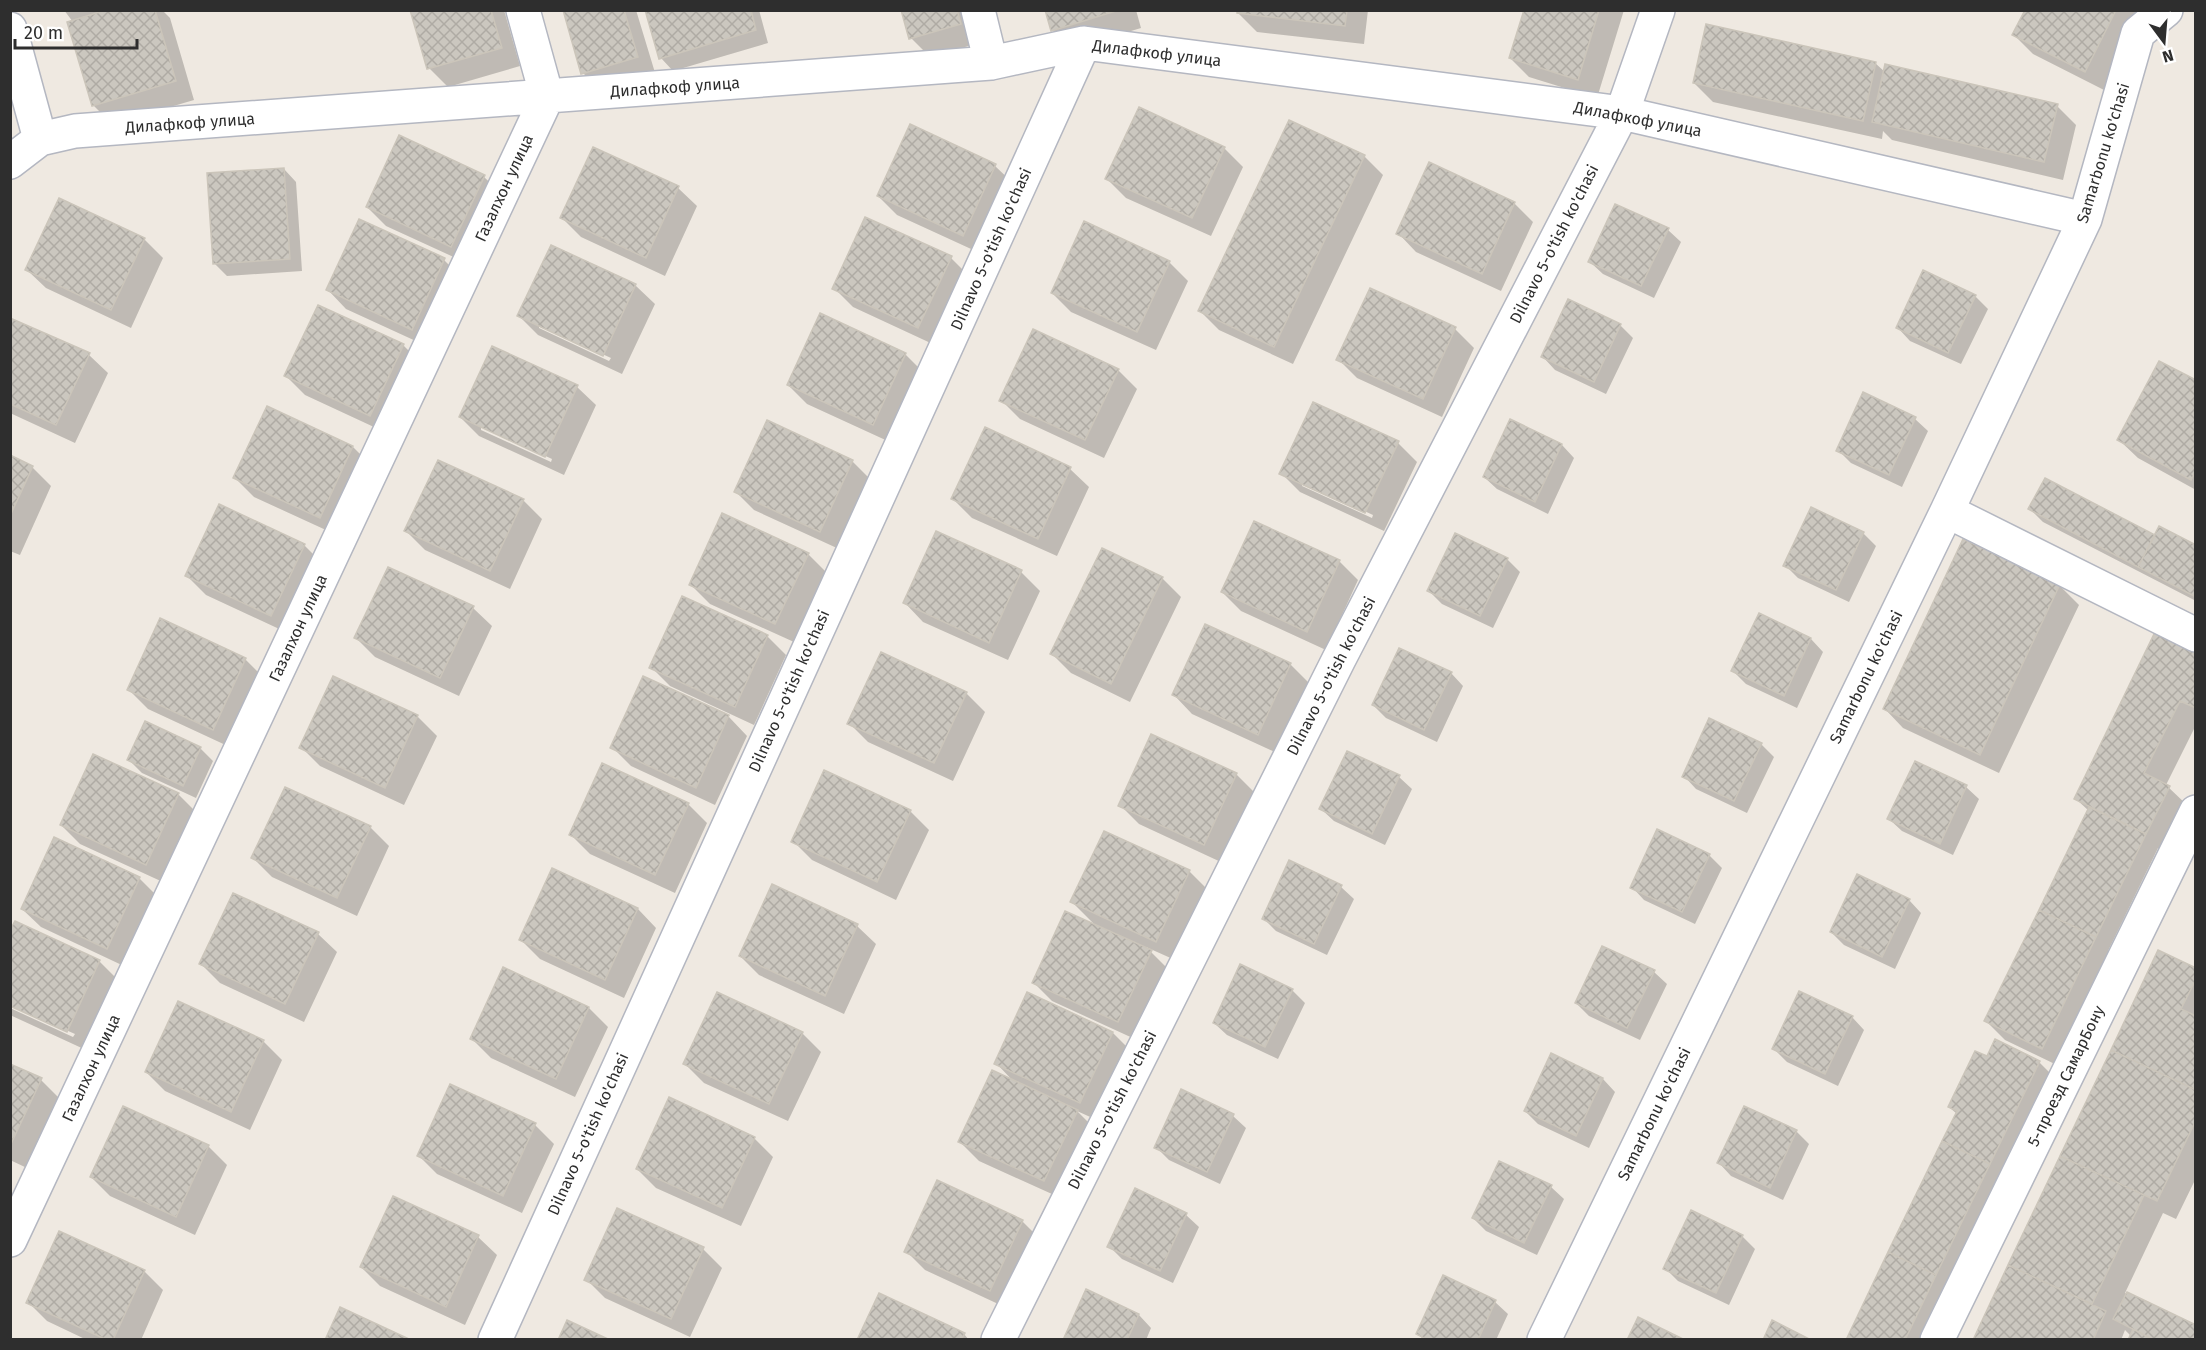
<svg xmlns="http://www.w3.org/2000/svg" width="2206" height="1350" font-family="'Fira Sans',sans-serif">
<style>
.shadow{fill:#0003;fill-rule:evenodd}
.building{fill:url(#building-cross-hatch);stroke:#cbc5ba;stroke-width:1.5}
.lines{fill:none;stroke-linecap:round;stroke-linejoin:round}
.minor-casing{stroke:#b4b7c1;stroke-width:36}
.minor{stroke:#fff;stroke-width:33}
.labels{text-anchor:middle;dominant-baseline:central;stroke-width:5;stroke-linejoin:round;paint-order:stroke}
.street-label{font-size:16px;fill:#2e2e2e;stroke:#fff}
</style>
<defs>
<pattern id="building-cross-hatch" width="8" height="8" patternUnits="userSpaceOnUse" patternTransform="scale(1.5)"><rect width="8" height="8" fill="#cbc7bf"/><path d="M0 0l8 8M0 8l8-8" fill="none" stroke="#afaba4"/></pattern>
</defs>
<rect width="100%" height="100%" fill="#efe9e1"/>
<!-- shadow -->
<path class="shadow" d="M 64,10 L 162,10 L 170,18 L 194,100 L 112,124 L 93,105 L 73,22 Z
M 412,10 L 504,10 L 520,66 L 448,87 L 429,68 Z
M 564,10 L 636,10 L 656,76 L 602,92 L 583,73 Z
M 646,10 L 759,10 L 768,43 L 673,71 L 661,58 Z
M 903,10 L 970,10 L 979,43 L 930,57 L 911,38 Z
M 1047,10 L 1136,10 L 1141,28 L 1071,49 L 1052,30 Z
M 1239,10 L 1368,10 L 1364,44 L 1257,32 L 1238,13 Z
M 1525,10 L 1624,10 L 1597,98 L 1529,77 L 1510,58 Z
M 2026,10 L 2144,10 L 2104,90 L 2033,54 L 2014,35 Z
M 1875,63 L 1885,72 L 2057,106 L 2076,125 L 2063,180 L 1892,140 L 1883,131 L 1882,139 L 1713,102 L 1694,83 Z
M 1224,148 L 1243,167 L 1211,236 L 1126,198 L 1107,179 Z
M 594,149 L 678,188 L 697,206 L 665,276 L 581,237 L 562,218 Z
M 1364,156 L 1383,175 L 1293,364 L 1219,330 L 1200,311 Z
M 995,166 L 1014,184 L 982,254 L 897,215 L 878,196 Z
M 284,169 L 296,182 L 302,271 L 227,276 L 214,263 Z
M 484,177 L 503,195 L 471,265 L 386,226 L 367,207 Z
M 1514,203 L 1533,222 L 1501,291 L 1416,252 L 1398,233 Z
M 360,221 L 444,260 L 463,279 L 431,348 L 346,309 L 328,290 Z
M 1668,230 L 1681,242 L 1654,298 L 1603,274 L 1590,262 Z
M 144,239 L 163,258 L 131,328 L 46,288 L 27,270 Z
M 551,247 L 636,286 L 655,304 L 622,374 L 538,335 L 519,316 ZM 539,325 L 611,358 L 609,361 L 539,328 Z
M 951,258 L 970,277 L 937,346 L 853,307 L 834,288 Z
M 1169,262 L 1188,281 L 1156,350 L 1071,312 L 1052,293 Z
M 1975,296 L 1988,309 L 1961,364 L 1910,341 L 1898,328 Z
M 10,319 L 89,355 L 108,373 L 75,443 L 10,413 Z
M 1620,325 L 1633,338 L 1606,394 L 1555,370 L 1543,357 Z
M 1455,329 L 1474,348 L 1442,417 L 1357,378 L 1338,359 Z
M 403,345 L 422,364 L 389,434 L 305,395 L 286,376 Z
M 905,354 L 924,373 L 892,443 L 807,404 L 788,385 Z
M 1118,370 L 1137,389 L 1104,458 L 1020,419 L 1001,400 Z
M 2196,382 L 2196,490 L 2138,458 L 2119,440 Z
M 577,387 L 596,405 L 564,475 L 479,436 L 460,417 ZM 481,426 L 552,459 L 551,462 L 481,430 Z
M 1864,394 L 1915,419 L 1928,431 L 1902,487 L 1851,463 L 1838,450 Z
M 268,408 L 353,447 L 372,466 L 339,536 L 254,497 L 235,478 Z
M 1398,443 L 1417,462 L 1384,531 L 1300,492 L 1281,473 ZM 1302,482 L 1373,515 L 1372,518 L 1302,486 Z
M 1562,445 L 1574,458 L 1548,514 L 1497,489 L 1484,477 Z
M 10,457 L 32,467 L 51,486 L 20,555 L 10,551 Z
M 852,461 L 871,480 L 839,549 L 754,510 L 735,491 Z
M 1070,469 L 1089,487 L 1057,556 L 972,518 L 953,499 Z
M 523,500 L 542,519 L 510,589 L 425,550 L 406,531 Z
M 2030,509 L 2196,546 L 2196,601 L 2043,522 Z
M 1863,533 L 1876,546 L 1849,602 L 1798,578 L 1785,565 Z
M 1964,541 L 2060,586 L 2079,605 L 1999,773 L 1903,728 L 1885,709 Z
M 304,545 L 323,564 L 290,634 L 206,595 L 187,576 Z
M 808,554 L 827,573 L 794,642 L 710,604 L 691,585 Z
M 1507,559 L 1520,572 L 1493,628 L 1442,604 L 1429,591 Z
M 1339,561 L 1358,580 L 1326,650 L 1241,611 L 1222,592 Z
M 1021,572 L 1040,591 L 1008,660 L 923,622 L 905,603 Z
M 1162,578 L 1181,597 L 1130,702 L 1071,673 L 1052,654 Z
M 473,608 L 492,626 L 459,696 L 375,657 L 356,638 Z
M 161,620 L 245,659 L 264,678 L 232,748 L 148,709 L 129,690 Z
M 1206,626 L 1290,664 L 1309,683 L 1277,753 L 1192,714 L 1174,695 Z
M 767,636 L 786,655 L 754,725 L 670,686 L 651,667 Z
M 1811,639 L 1823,652 L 1797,708 L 1746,684 L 1733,671 Z
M 2196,653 L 2196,725 L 2166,785 L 2188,806 L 2165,852 L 2158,848 L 2108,951 L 2114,958 L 2061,1067 L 2005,1040 L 1986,1021 L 2089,811 L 2076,799 Z
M 1451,673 L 1463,686 L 1437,742 L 1386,718 L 1373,705 Z
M 333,678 L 418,717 L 437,736 L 404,805 L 320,766 L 301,747 Z
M 644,678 L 729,717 L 747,736 L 715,805 L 631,766 L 612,747 Z
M 966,693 L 985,712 L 953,781 L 868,742 L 849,723 Z
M 1761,744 L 1774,757 L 1747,813 L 1696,789 L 1684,776 Z
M 200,748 L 213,761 L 196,798 L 142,773 L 129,760 Z
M 1915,763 L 1966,787 L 1979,799 L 1953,855 L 1902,831 L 1889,819 Z
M 1236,774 L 1255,793 L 1223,863 L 1139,824 L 1120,805 Z
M 1399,777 L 1412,789 L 1385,845 L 1334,821 L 1321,809 Z
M 178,794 L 197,813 L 165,883 L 80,844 L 61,825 Z
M 688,804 L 707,823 L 675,893 L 590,854 L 571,835 Z
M 910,811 L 929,830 L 896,900 L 812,860 L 793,841 Z
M 370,827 L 389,846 L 357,916 L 272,877 L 253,858 Z
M 1709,855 L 1722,868 L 1695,924 L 1644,900 L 1632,887 Z
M 553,870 L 638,909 L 656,928 L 624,998 L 540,959 L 521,940 Z
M 1189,871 L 1208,890 L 1175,960 L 1146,947 L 1170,971 L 1137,1040 L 1052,1001 L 1033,982 L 1096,926 L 1072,902 Z
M 139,878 L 158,897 L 126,967 L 41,927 L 22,909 Z
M 773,886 L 857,926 L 876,944 L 844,1014 L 759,975 L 740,956 Z
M 1341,887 L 1354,899 L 1327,955 L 1276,931 L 1264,919 Z
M 1909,900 L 1921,913 L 1895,969 L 1844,945 L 1831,932 Z
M 15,923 L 100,962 L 119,981 L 86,1050 L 10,1015 L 10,1008 L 73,1037 L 75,1034 L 10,1005 Z
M 318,934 L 337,952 L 304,1022 L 220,983 L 201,964 Z
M 1603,948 L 1654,972 L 1667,984 L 1640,1040 L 1589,1016 L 1576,1003 Z
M 2159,952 L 2196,970 L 2196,1178 L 2176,1219 L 2163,1213 L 2125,1293 L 2196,1327 L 2131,1336 L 2125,1330 L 2121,1340 L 1975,1340 Z
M 504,969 L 589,1008 L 608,1027 L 575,1097 L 491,1058 L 472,1039 Z
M 1292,990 L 1305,1003 L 1278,1059 L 1227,1035 L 1214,1023 Z
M 1852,1017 L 1864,1030 L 1838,1086 L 1787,1062 L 1774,1049 Z
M 802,1033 L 821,1052 L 788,1121 L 704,1083 L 685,1064 Z
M 1113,1033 L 1132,1052 L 1099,1121 L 1077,1111 L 1096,1130 L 1063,1199 L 979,1161 L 960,1142 L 1014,1082 L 996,1063 Z
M 263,1041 L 282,1060 L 250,1130 L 165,1091 L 146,1072 Z
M 1551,1055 L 1603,1079 L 1615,1092 L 1589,1148 L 1538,1124 L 1525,1111 Z
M 1988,1058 L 2039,1062 L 2052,1075 L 1923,1340 L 1847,1340 L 1957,1114 L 1949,1107 Z
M 10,1066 L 41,1080 L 60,1099 L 27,1168 L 10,1160 Z
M 1233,1116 L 1246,1128 L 1220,1184 L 1169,1160 L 1156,1147 Z
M 535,1125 L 554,1144 L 522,1213 L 437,1174 L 418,1155 Z
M 1796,1131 L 1809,1144 L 1783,1200 L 1731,1176 L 1719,1163 Z
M 754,1138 L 773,1157 L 741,1226 L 656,1188 L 637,1169 Z
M 208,1146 L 227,1165 L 195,1235 L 110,1196 L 91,1177 Z
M 1551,1187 L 1564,1199 L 1537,1255 L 1486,1231 L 1473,1218 Z
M 1135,1190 L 1186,1215 L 1199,1227 L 1173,1283 L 1122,1259 L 1109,1246 Z
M 1691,1212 L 1742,1236 L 1755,1249 L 1729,1305 L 1678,1281 L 1665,1268 Z
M 1022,1221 L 1041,1240 L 1009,1309 L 925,1270 L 906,1251 Z
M 478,1237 L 497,1255 L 465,1325 L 380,1286 L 361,1267 Z
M 703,1249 L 722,1268 L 690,1337 L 605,1298 L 586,1279 Z
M 144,1271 L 163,1290 L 141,1340 L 87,1340 L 47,1321 L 28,1302 Z
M 1444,1277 L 1495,1302 L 1508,1314 L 1496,1340 L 1424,1340 L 1418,1334 Z
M 1087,1291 L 1139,1315 L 1151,1328 L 1146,1340 L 1065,1340 Z
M 964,1334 L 969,1340 L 859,1340 Z"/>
<!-- building -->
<path class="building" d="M 106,10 L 155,10 L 176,81 L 92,106 L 67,22 Z
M 410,10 L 491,10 L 502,48 L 427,69 Z
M 563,10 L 624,10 L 638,57 L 581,74 Z
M 645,10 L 751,10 L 756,30 L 659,59 Z
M 901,10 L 957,10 L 961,24 L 909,39 Z
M 1045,10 L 1119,10 L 1051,31 Z
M 1237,10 L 1347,10 L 1345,26 L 1237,13 Z
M 1524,10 L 1599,10 L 1578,80 L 1509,58 Z
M 2025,10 L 2116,10 L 2085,72 L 2012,35 Z
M 1706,24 L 1876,62 L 1863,121 L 1693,83 Z
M 1885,64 L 2058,104 L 2044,162 L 1872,122 Z
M 1139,107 L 1225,147 L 1192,218 L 1105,179 Z
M 1289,120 L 1365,155 L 1274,347 L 1198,311 Z
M 910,124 L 996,164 L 963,236 L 877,196 Z
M 399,135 L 485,175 L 451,247 L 366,207 Z
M 593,147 L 679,186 L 646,258 L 560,218 Z
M 1429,162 L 1515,202 L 1482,274 L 1396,234 Z
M 284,168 L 290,259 L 213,264 L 207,173 Z
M 59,198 L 145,238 L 111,310 L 25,270 Z
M 1615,204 L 1669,228 L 1641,286 L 1588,262 Z
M 865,217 L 952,256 L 918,328 L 832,289 Z
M 359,219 L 445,258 L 412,330 L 326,290 Z
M 1084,221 L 1170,261 L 1137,332 L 1051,293 Z
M 551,245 L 636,284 L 603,356 L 517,316 Z
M 1923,270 L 1976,295 L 1948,353 L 1896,328 Z
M 1370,288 L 1456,327 L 1423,399 L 1336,360 Z
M 1568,299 L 1621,324 L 1594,382 L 1541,357 Z
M 318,305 L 404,344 L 370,416 L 284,376 Z
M 820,313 L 906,353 L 873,425 L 787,385 Z
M 10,318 L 90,353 L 56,425 L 10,404 Z
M 1033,329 L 1119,369 L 1085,440 L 999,401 Z
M 492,346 L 578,385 L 545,457 L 459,417 Z
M 2159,361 L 2196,380 L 2196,471 L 2191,480 L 2117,440 Z
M 1863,392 L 1916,417 L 1889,475 L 1836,451 Z
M 1313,402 L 1399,441 L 1365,513 L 1279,474 Z
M 267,406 L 353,446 L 320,518 L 233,478 Z
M 1510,419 L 1562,444 L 1535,502 L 1483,477 Z
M 767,420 L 853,460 L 820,532 L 734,492 Z
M 985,427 L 1071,467 L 1038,539 L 951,499 Z
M 10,455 L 33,466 L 10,516 Z
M 438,460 L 524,499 L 490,571 L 404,531 Z
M 2045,478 L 2155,535 L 2138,567 L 2028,509 Z
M 219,504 L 305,544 L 271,616 L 185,576 Z
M 1811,507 L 1864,532 L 1836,590 L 1783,566 Z
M 722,513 L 809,553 L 775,624 L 689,585 Z
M 1254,521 L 1340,560 L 1307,632 L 1221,592 Z
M 2159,526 L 2196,545 L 2196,597 L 2138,567 Z
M 936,531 L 1022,570 L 989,643 L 903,603 Z
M 1455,533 L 1508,558 L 1480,616 L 1427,591 Z
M 1963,539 L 2060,584 L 1980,755 L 1883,709 Z
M 1102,548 L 1163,577 L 1111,684 L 1050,654 Z
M 388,567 L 474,606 L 440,678 L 354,638 Z
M 682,596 L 768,635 L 735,707 L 649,668 Z
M 1759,613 L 1811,638 L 1784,696 L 1731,671 Z
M 160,618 L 246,658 L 213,730 L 127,690 Z
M 1205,624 L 1291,663 L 1258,735 L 1172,695 Z
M 2155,632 L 2196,651 L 2196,708 L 2180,701 L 2144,773 L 2170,786 L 2146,834 L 2074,799 Z
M 1399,648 L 1452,672 L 1424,730 L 1372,705 Z
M 881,652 L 967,692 L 934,763 L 847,724 Z
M 333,676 L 418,715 L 385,788 L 299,748 Z
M 643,676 L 729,715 L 696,788 L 610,748 Z
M 1709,718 L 1762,743 L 1734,801 L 1682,777 Z
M 145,721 L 201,747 L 183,786 L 127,760 Z
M 1151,734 L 1237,773 L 1204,845 L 1118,806 Z
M 1347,751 L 1400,775 L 1372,834 L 1319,809 Z
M 93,754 L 179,793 L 146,865 L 60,825 Z
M 1915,761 L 1967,785 L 1940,844 L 1887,819 Z
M 602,763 L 689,803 L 655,875 L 569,835 Z
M 824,770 L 911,810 L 877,882 L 791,842 Z
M 285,787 L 371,826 L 337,898 L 251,858 Z
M 2089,807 L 2146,834 L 2096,937 L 2039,910 Z
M 1657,829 L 1710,854 L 1682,912 L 1630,888 Z
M 1104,831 L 1190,870 L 1156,942 L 1070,902 Z
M 54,837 L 140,877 L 107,949 L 21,909 Z
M 1289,860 L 1342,885 L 1314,944 L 1262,919 Z
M 552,868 L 638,908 L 605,980 L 519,940 Z
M 1857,874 L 1910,899 L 1882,957 L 1830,932 Z
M 772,884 L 858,924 L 825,996 L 739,956 Z
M 233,893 L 319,932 L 285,1004 L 199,964 Z
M 2039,910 L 2096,937 L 2042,1049 L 1984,1021 Z
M 1065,911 L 1152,950 L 1118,1022 L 1032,983 Z
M 15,921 L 100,960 L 67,1032 L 10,1006 L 10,930 Z
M 1602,946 L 1655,970 L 1627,1028 L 1575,1003 Z
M 2158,950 L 2196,968 L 2196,979 L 2181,1009 L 2196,1016 L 2196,1090 L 2111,1050 Z
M 1240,964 L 1293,989 L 1265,1047 L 1213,1023 Z
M 503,967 L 589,1007 L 556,1079 L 470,1039 Z
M 1799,991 L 1853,1016 L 1825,1074 L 1772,1049 Z
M 717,992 L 803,1032 L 769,1104 L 683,1064 Z
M 1027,992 L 1113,1032 L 1080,1103 L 994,1064 Z
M 178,1001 L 264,1040 L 231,1112 L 145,1072 Z
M 1995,1039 L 2040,1061 L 1990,1164 L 1942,1141 L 1957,1111 L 1948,1107 L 1975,1051 L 1987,1056 Z
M 2111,1050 L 2196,1090 L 2196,1120 L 2157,1201 L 2060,1156 Z
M 1551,1053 L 1603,1078 L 1576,1136 L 1524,1111 Z
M 10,1064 L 42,1078 L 10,1146 Z
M 992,1070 L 1078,1110 L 1044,1181 L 958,1142 Z
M 450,1084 L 536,1123 L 503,1196 L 417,1156 Z
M 1181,1089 L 1234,1114 L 1207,1172 L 1154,1148 Z
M 669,1097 L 755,1137 L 722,1208 L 636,1169 Z
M 123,1106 L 209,1145 L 176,1217 L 90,1177 Z
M 1744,1106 L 1797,1130 L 1770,1188 L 1717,1163 Z
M 1942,1141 L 1990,1164 L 1936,1275 L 1888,1252 Z
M 2060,1156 L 2144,1195 L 2092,1304 L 2008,1265 Z
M 1499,1161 L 1552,1185 L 1524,1243 L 1472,1218 Z
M 937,1180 L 1023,1220 L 990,1291 L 904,1252 Z
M 1135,1188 L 1187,1213 L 1160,1271 L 1107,1247 Z
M 393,1196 L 479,1235 L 446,1307 L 360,1267 Z
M 617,1208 L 704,1247 L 671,1319 L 584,1280 Z
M 1691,1210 L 1743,1235 L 1716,1293 L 1663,1269 Z
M 59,1231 L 145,1270 L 113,1340 L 107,1340 L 26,1303 Z
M 1888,1252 L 1936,1275 L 1905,1340 L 1846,1340 Z
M 2008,1265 L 2106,1311 L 2093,1340 L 1973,1340 Z
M 1443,1275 L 1496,1300 L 1478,1340 L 1428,1340 L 1416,1334 Z
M 1086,1289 L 1139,1314 L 1127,1340 L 1063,1340 Z
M 2127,1292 L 2196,1325 L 2196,1340 L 2154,1340 L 2113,1319 Z
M 879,1293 L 965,1333 L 961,1340 L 857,1340 Z
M 340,1307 L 411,1340 L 325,1340 Z
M 1638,1317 L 1685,1340 L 1627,1340 Z
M 567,1320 L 610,1340 L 558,1340 Z
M 1772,1320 L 1811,1340 L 1763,1340 Z
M 2133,1329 L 2154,1340 L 2128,1340 Z"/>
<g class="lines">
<!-- minor casing -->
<g class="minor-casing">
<path id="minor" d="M 978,10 L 991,63
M 10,29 L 40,139
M 10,162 L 40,139 L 75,131 L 991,63 L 1084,43 L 1622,113 L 2085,219
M 1947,511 L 2196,635
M 10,1240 L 547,97 L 523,10
M 495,1340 L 1084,43
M 998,1340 L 1339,659 L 1622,113 L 1658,10
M 1544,1340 L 1947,511 L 2085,219 L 2138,33 L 2166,10
M 1937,1340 L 2196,812"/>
</g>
<!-- minor -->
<use href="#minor" class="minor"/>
</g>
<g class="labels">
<!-- street labels -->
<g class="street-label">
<text transform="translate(1157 53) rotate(7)">Дилафкоф улица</text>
<text transform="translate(675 87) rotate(-4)">Дилафкоф улица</text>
<text transform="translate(1638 119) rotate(11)">Дилафкоф улица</text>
<text transform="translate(190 123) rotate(-4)">Дилафкоф улица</text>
<text transform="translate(2103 153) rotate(-73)">Samarbonu ko'chasi</text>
<text transform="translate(504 188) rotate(-65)">Газалхон улица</text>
<text transform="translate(1554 244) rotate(-63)">Dilnavo 5-o'tish ko'chasi</text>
<text transform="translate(991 249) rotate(-66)">Dilnavo 5-o'tish ko'chasi</text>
<text transform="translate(298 628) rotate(-65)">Газалхон улица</text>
<text transform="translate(1331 676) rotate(-63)">Dilnavo 5-o'tish ko'chasi</text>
<text transform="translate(1866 677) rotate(-64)">Samarbonu ko'chasi</text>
<text transform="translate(789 691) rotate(-66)">Dilnavo 5-o'tish ko'chasi</text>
<text transform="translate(91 1068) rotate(-65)">Газалхон улица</text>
<text transform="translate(2066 1076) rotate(-64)">5-проезд СамарБону</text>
<text transform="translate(1112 1110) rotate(-63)">Dilnavo 5-o'tish ko'chasi</text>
<text transform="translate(1654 1114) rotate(-64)">Samarbonu ko'chasi</text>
<text transform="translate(588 1134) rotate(-66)">Dilnavo 5-o'tish ko'chasi</text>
</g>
</g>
<!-- border -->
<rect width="2206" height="1350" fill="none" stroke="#2e2e2e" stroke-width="24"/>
<!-- north arrow -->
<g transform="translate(2164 42) rotate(164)" stroke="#ffffff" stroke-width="4.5" paint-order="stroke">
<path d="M0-4.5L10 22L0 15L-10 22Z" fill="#2e2e2e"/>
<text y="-9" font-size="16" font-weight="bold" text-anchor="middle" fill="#2e2e2e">N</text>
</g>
<!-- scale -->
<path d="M15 39v9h122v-9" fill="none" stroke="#2e2e2e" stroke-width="3"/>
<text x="24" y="39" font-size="18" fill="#2e2e2e" stroke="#ffffff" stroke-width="4.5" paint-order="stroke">20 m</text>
</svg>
